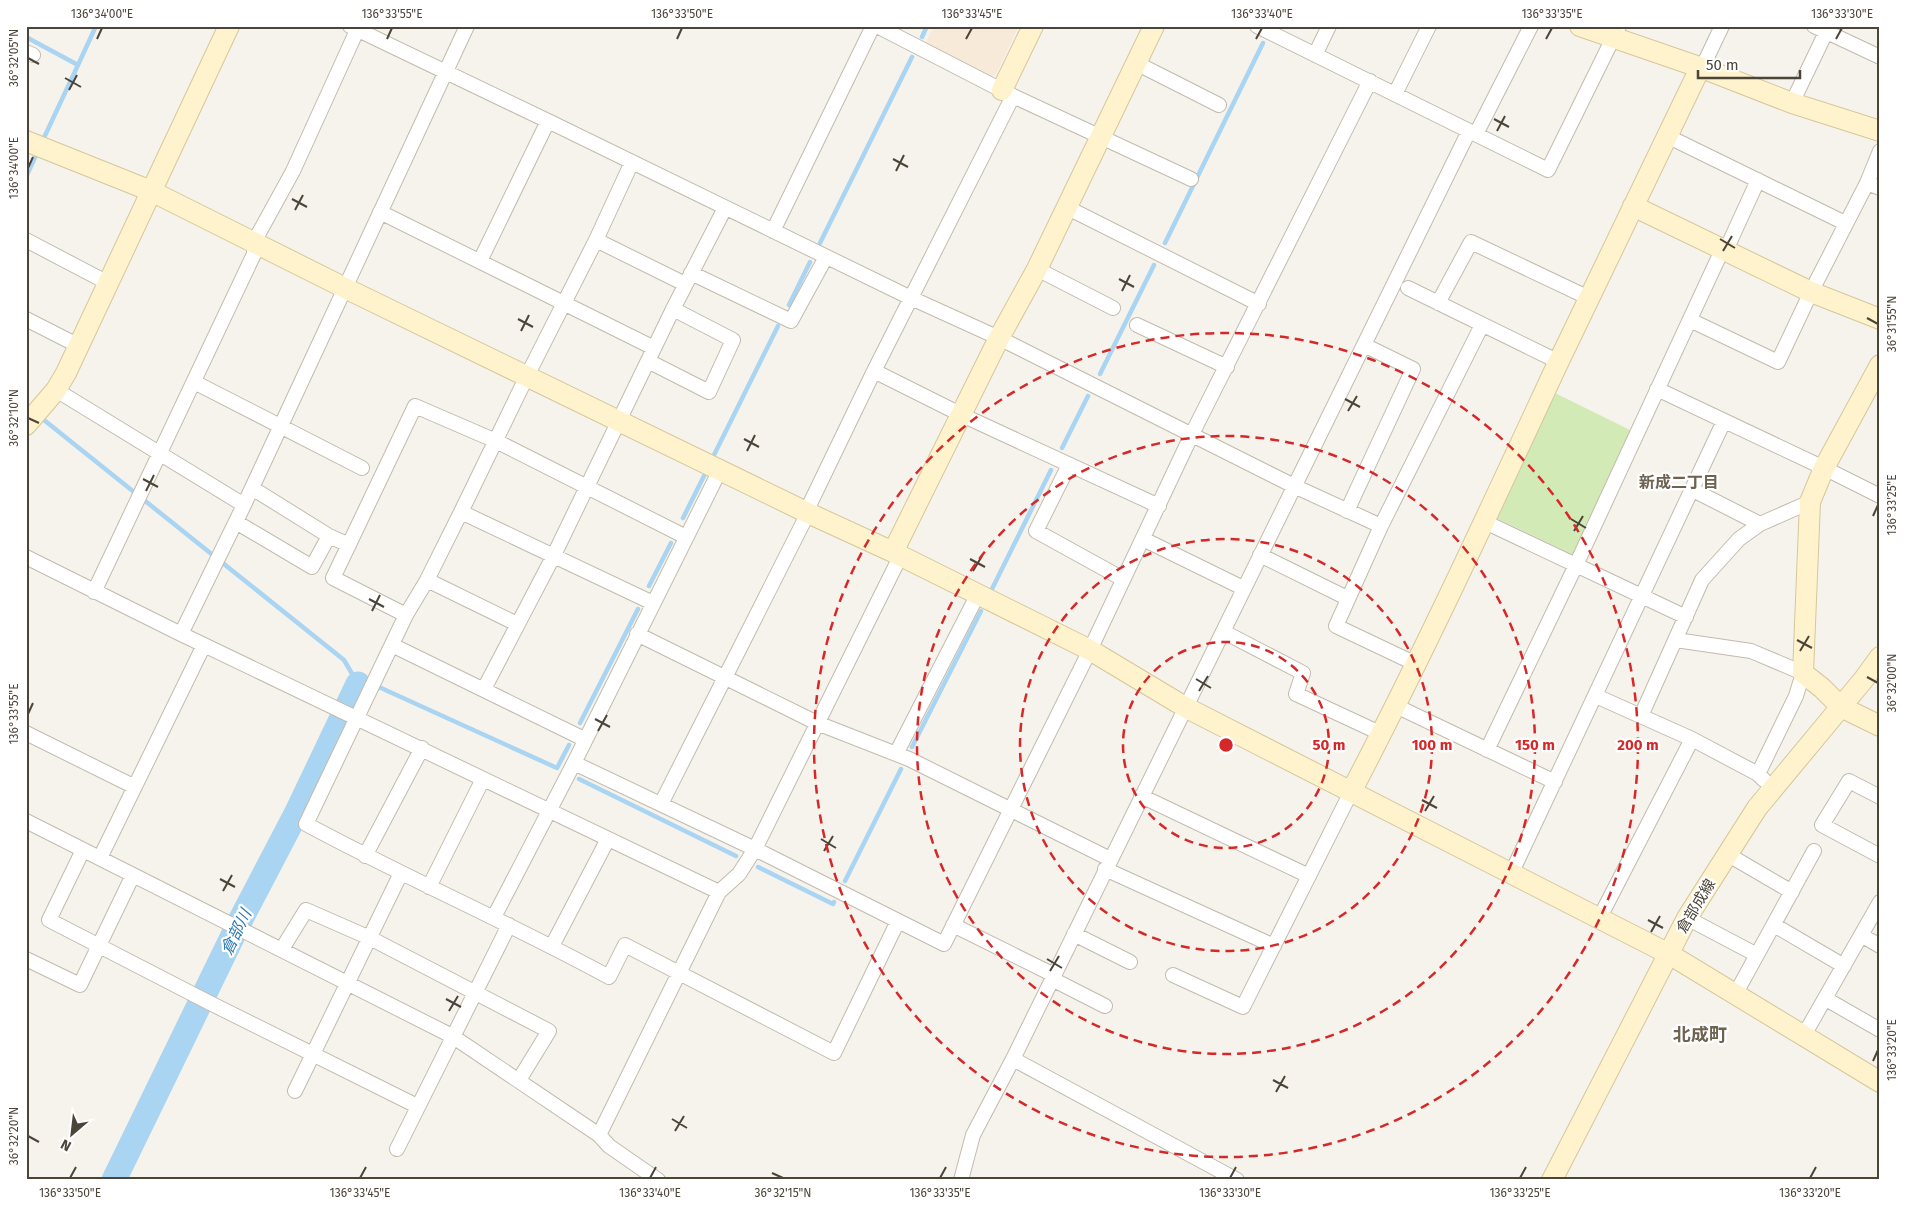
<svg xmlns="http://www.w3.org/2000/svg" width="1906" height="1206" font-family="'Fira Sans','Noto Sans JP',sans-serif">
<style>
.commercial{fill:#f7ead8}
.green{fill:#d2eab5}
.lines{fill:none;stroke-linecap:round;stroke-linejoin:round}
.stream{stroke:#a9d4f2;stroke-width:4.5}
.river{stroke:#a9d4f2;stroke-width:25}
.street-casing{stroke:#c2bbae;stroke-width:16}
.secondary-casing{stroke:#d6c79b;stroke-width:22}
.street{stroke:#fff;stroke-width:14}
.secondary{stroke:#fff3cd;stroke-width:20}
.ticks{fill:none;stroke:#4b4439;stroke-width:2}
.ring{fill:none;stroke:#d62828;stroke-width:2.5;stroke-dasharray:9 6}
.labels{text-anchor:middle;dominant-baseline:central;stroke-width:4.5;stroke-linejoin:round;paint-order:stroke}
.street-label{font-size:15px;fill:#4b4439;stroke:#fff}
.neighbourhood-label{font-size:16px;font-weight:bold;fill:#6e6250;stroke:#fff}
.water-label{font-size:16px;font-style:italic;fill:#2e7ab2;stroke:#fff}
.quarter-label{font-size:18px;font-weight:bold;fill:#6e6250;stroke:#fff}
.centre{fill:#d62828;stroke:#fff;stroke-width:2.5}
.ring-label{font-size:15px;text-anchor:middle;font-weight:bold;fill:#d62828;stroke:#fff;stroke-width:4.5;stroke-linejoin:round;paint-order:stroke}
.neatline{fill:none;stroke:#4b4439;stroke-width:2}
.ticks-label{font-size:12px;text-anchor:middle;fill:#4b4439}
</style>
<rect width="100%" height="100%" fill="#f6f3ec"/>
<!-- commercial -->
<path class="commercial" d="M 934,26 L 1019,26 L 996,74 L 991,77 L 925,44 Z"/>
<!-- green -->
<path class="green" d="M 1553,392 L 1632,431 L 1574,555 L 1494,517 Z"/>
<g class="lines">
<!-- stream -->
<path class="stream" d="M 26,37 L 78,65 L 42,142
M 922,37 L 927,26
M 78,65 L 96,26
M 26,177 L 38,151
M 820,243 L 912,57
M 1165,243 L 1263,43
M 789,305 L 810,262
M 1100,374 L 1154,265
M 39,416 L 344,660 L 358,684 L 381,688 L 557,768 L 569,745
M 1062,448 L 1088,396
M 712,459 L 778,326
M 683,518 L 704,476
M 649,586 L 671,543
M 992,589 L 1051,470
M 580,723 L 638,609
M 912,747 L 981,611
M 579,779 L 736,856
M 758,867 L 833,904 L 834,902
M 845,881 L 901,769"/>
<!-- river -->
<path class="river" d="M 114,1180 L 241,919 L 297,812 L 358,684"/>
<!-- street casing -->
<g class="street-casing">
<path id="street" d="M 350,26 L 548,121 L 911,298 L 999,338 L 1294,486 L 1381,526
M 877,26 L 1013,96 L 1191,179
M 1257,26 L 1548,170 L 1619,26
M 1814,26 L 1880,57
M 26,52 L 33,55
M 1315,55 L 1329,26
M 1136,63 L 1219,105
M 1702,68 L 1722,26
M 1395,94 L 1429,26
M 1792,103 L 1829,26
M 1476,134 L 1531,26
M 1667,136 L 1845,223
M 632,162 L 596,240 L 527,376 L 461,512 L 427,580 L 406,615 L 306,824 C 406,878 510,923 609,977 L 625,945 L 834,1053 L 898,921
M 1867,183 L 1880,151
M 1066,207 L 1259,304
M 380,212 L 654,348
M 773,231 L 873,26
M 26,240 L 108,283
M 596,240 L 685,284
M 1726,250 L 1758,180
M 480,261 L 548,121
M 1037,269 L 1113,308
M 691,273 L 791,321 L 826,257
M 1408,288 L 1559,362
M 1438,303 L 1471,242 L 1589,298
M 26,319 L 79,346
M 1690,320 L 1778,362 L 1811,292 L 1867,183 L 1880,188
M 1137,325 L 1227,367
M 648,361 L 709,392 L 733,340 L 673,309
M 874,371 L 962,415 L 1159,506
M 194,382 L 362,468
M 1657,389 L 1824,468 L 1880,496
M 56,390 L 244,505
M 1069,465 L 1036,531 L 1123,579
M 252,488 L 329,536 L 349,545
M 1693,490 L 1760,524
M 1347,511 L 1413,369 L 1364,345
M 461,512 L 653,603
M 236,522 L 312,567 L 329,536
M 1485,522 L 1686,617
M 1143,539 L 1243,588
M 1260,555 L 1347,598
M 26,557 L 181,634 L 719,892 L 739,874 L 755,849 L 901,555
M 427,580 L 517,624
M 94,592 L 254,254 L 254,242 L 293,171 L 359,26
M 406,615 L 333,578 L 415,406 L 496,441 L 686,537
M 1224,632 L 1303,673 L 1296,694 L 1382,734
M 181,634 L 244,505 L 467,26
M 637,634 L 817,723 L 909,759 L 1110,859
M 1676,640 L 1751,651 L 1803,673 L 1796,696 L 1758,774
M 392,645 L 584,739
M 1416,664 L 1336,626 L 1381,526 L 1482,325
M 484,689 L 553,557 L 673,309 L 725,208
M 1596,696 L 1692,739 L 1758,774 L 1764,780
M 1396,706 L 1555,782
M 1641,716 L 1702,580 L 1739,539 L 1760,524 L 1810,502
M 26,733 L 135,787
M 1487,750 L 1576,565 L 1723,248
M 896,754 L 978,594
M 574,763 L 755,849 L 944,944 L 1090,650 L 1192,434 L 1370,81
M 1141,796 L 1309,876
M 1880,797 L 1849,781 L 1822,825 L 1880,856
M 661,804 L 804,521 L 806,512 L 874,371 L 1013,96
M 26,821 L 452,1036 L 599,1135 L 609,1146 L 658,1180
M 83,850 L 49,920 L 210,1003 L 417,1106
M 1727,854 L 1792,892
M 365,856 L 422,748
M 100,858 L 204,645
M 1105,869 L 1274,946
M 1511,874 L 1724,421
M 429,887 L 483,779
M 494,917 L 574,763 L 720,470
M 1600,917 L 1692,739
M 1687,918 L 1757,955
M 953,925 L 1054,975
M 1774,925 L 1844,966
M 1074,934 L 1130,962
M 1861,935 L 1880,946
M 552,946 L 608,839
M 282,949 L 306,910 L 370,938 L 549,1031 L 519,1080
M 26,959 L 80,985 L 133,875
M 1173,975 L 1243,1007 L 1351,792
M 1052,979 L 1105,1006
M 1736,993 L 1814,851
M 1826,999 L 1880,1030
M 1804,1035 L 1880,902
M 1013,1059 L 1237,1180
M 295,1091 L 401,873
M 599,1135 L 719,892
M 397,1149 L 509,925
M 961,1180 L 973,1135 L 1013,1059 L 1469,131"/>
</g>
<!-- secondary casing -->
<g class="secondary-casing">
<path id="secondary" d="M 1580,26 L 1702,68 L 1792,103 L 1880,131
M 1002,90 L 1033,26
M 26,141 L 151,191 L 345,288 L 806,512 L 893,552 L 1090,650 L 1185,707 L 1669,954 L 1880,1082
M 1633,206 L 1811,292 L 1880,319
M 1880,365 L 1824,468 L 1810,502 L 1803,673 L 1822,688 L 1841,707 L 1880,726
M 26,425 L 56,390 L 66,373 L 229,26
M 893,552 L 999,338 L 1037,269 L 1154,26
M 1351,792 C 1425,651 1491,507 1558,363 C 1605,264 1653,166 1700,68
M 1552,1180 L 1687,918 L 1757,808 L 1864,679 L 1880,657"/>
</g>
<!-- street -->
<use href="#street" class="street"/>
<!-- secondary -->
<use href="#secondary" class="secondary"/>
</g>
<!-- ticks -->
<path class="ticks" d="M 97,39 L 102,28M 387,39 L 392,28M 677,39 L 682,28M 966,39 L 972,28M 1256,39 L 1262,28M 1546,39 L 1552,28M 1836,39 L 1842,28M 28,58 L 39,64M 65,78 L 81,87M 69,90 L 77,75M 1494,119 L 1509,127M 1497,131 L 1505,116M 893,159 L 908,167M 28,168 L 33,157M 896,171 L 904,155M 292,199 L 307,207M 295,210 L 303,195M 1720,239 L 1735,248M 1723,251 L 1732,236M 1119,279 L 1134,287M 1122,291 L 1130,275M 1867,318 L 1878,324M 518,319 L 533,327M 521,331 L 529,315M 1345,399 L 1360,407M 1348,411 L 1357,396M 28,418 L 39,423M 744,439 L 759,447M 747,451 L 755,435M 143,479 L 158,487M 146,491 L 154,475M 1873,516 L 1878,505M 1571,519 L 1586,528M 1574,531 L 1583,516M 970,559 L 985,567M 973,571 L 982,556M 369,599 L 384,607M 372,611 L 380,595M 1797,640 L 1812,648M 1800,651 L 1809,636M 1867,677 L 1878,683M 1196,679 L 1211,688M 1199,691 L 1208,676M 28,714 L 33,703M 595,719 L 610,727M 598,731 L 607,715M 1422,800 L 1437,808M 1425,811 L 1434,796M 821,839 L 836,848M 824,851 L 833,836M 220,879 L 235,887M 223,891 L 232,875M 1648,920 L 1663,928M 1651,932 L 1660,916M 1047,959 L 1062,968M 1050,971 L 1059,956M 446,999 L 461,1007M 449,1011 L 458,996M 1873,1061 L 1878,1050M 1273,1080 L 1288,1088M 1276,1092 L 1285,1076M 672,1119 L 687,1128M 675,1131 L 684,1116M 28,1136 L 39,1142M 772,1173 L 783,1178M 70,1178 L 76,1167M 360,1178 L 366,1167M 650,1178 L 656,1167M 940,1178 L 946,1167M 1230,1178 L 1236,1167M 1520,1178 L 1526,1167M 1810,1178 L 1816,1167"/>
<!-- distance rings -->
<g class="ring">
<circle cx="1226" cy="745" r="103"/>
<circle cx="1226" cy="745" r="206"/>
<circle cx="1226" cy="745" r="309"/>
<circle cx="1226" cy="745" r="412"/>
</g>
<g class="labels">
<!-- street labels -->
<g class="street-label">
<text transform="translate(1696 906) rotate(-59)">倉部成線</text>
</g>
<!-- neighbourhood labels -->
<g class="neighbourhood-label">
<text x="1679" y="482">新成二丁目</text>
</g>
<!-- water labels -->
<g class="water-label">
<text transform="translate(236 932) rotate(-64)">倉部川</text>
</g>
<!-- quarter labels -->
<g class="quarter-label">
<text x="1700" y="1035">北成町</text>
</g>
</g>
<circle cx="1226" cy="745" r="8" class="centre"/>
<g class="ring-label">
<text x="1329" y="750">50 m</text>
<text x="1432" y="750">100 m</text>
<text x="1535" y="750">150 m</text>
<text x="1638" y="750">200 m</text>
</g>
<!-- border -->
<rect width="1906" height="1206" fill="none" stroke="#ffffff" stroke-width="55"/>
<!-- north arrow -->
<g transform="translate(72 1134) rotate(208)" stroke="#ffffff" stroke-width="4" paint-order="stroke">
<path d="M0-4L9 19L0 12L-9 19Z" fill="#4b4439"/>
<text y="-8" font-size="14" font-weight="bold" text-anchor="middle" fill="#4b4439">N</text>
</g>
<!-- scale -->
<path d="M1698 70v8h102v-8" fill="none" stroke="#4b4439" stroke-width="2.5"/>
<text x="1706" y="70" font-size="15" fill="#4b4439" stroke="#ffffff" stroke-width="4" paint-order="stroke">50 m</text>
<rect x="28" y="28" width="1850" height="1150" class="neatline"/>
<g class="ticks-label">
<text x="102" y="18">136°34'00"E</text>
<text x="392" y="18">136°33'55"E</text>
<text x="682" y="18">136°33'50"E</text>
<text x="972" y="18">136°33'45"E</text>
<text x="1262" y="18">136°33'40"E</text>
<text x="1552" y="18">136°33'35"E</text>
<text x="1842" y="18">136°33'30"E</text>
<text transform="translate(14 58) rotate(-90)" y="4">36°32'05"N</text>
<text transform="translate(14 168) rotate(-90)" y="4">136°34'00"E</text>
<text transform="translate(1892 324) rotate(-90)" y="4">36°31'55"N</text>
<text transform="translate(14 418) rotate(-90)" y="4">36°32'10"N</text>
<text transform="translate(1892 505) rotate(-90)" y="4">136°33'25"E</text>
<text transform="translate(1892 683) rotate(-90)" y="4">36°32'00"N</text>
<text transform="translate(14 714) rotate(-90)" y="4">136°33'55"E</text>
<text transform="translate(1892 1050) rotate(-90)" y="4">136°33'20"E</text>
<text transform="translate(14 1136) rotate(-90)" y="4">36°32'20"N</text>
<text x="70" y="1197">136°33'50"E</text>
<text x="360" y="1197">136°33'45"E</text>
<text x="650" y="1197">136°33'40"E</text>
<text x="783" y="1197">36°32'15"N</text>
<text x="940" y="1197">136°33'35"E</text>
<text x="1230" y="1197">136°33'30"E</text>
<text x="1520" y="1197">136°33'25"E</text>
<text x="1810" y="1197">136°33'20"E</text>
</g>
</svg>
